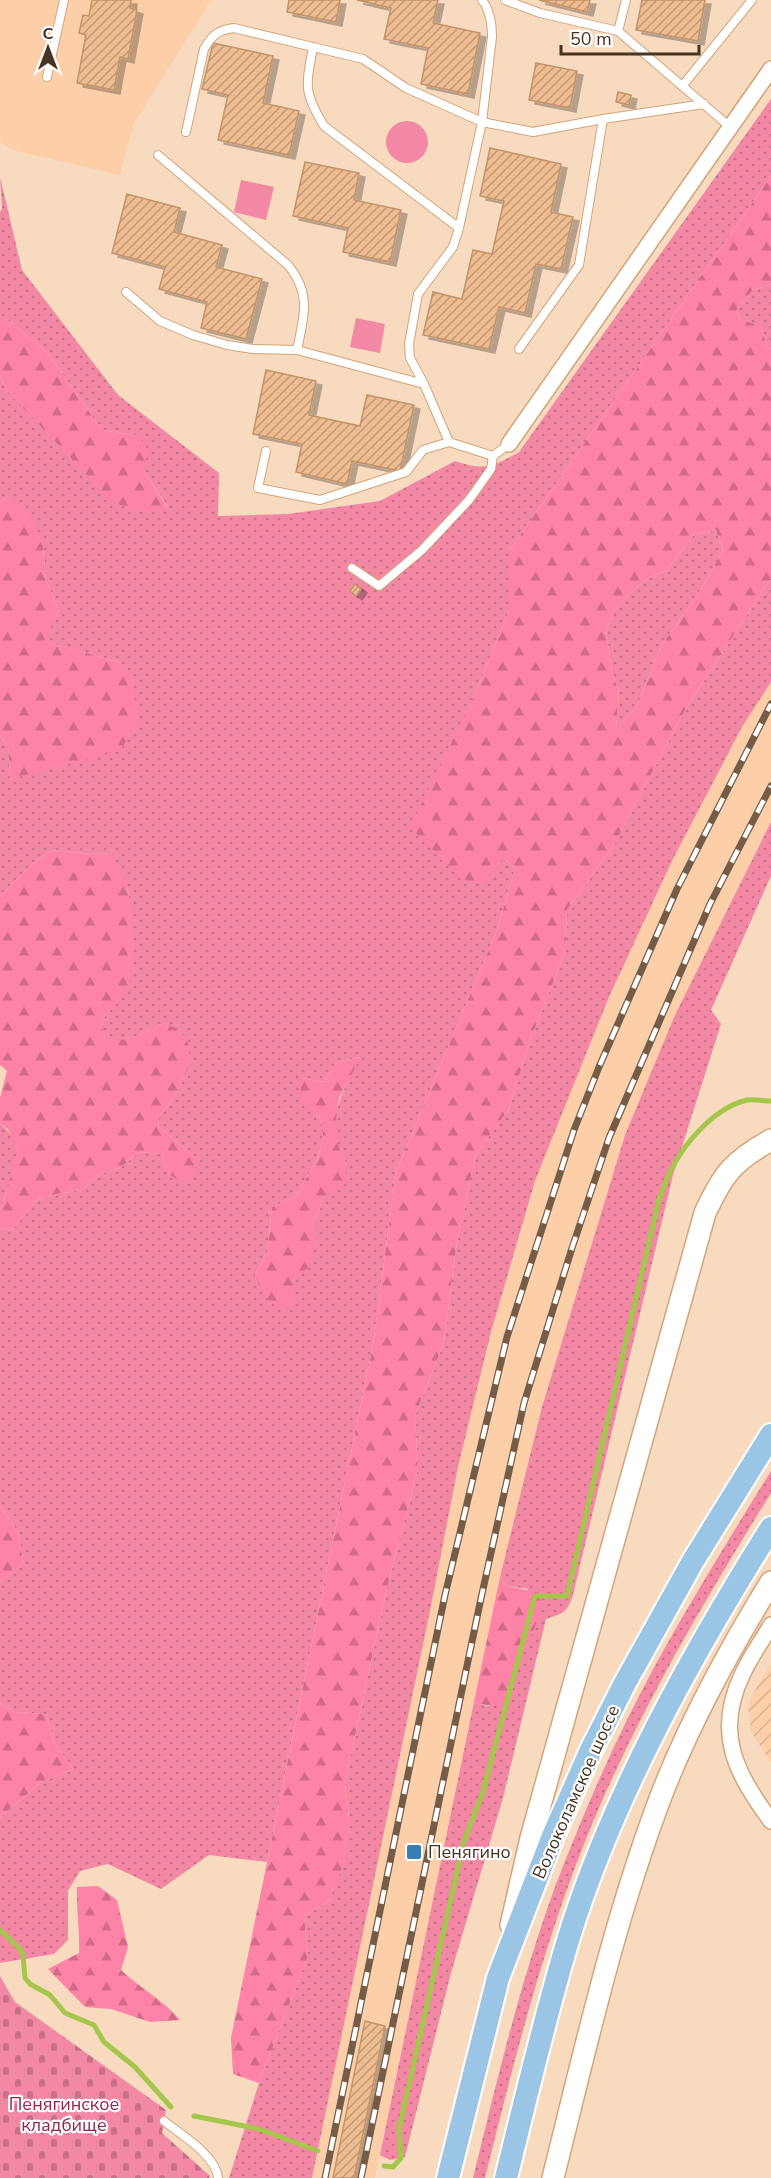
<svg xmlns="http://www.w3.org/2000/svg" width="771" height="2178" font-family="'Nunito Sans',sans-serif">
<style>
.built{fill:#fccfa8}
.industrial{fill:url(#industrial-furrows)}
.grass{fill:url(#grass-dots);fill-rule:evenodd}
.forest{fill:url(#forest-firs);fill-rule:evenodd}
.cemetery{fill:url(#cemetery-stones)}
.green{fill:#f388a5}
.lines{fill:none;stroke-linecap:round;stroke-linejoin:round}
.stream{stroke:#a3c64b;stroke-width:5}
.building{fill:url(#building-hatch);stroke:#c29469;stroke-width:1.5;filter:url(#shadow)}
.service-casing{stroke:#d3a478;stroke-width:10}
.minor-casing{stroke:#d3a478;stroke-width:18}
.secondary-casing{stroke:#d3a478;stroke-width:24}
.primary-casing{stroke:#fff;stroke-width:26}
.service{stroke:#fff;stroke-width:8}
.minor{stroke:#fff;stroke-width:15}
.secondary{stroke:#fff;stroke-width:21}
.primary{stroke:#9bc5e4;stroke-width:22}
.rail-casing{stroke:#735d49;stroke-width:7}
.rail{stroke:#fff;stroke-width:4.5;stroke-dasharray:14;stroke-linecap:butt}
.poi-dot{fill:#377fb3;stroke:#fff;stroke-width:2}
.labels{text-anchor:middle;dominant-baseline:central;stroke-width:4.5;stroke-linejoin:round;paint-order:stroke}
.street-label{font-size:18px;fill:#473321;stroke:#fff}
.poi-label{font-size:18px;fill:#473321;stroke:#fff;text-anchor:start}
.park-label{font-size:18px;fill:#92254d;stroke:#fff}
</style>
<defs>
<pattern id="industrial-furrows" width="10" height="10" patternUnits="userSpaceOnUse" patternTransform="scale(1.5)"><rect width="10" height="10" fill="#fccfa8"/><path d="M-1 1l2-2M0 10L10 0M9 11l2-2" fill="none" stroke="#d9b290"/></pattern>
<pattern id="grass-dots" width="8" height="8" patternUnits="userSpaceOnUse" patternTransform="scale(1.5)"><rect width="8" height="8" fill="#f388a5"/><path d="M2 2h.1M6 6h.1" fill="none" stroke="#c77086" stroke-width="1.8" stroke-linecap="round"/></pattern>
<pattern id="forest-firs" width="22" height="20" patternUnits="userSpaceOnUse" patternTransform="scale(1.5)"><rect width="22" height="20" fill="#ff83a6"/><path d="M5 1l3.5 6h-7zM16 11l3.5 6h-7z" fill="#d06c87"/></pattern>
<pattern id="cemetery-stones" width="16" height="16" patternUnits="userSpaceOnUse" patternTransform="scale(1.5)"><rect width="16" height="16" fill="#f388a5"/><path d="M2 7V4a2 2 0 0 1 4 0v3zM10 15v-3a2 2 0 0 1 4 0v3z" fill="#c77086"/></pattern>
<pattern id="building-hatch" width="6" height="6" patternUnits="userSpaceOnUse" patternTransform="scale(1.5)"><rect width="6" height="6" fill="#edbc90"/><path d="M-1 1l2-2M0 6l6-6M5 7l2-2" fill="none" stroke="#c29975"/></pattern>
<filter id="shadow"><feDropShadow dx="6" dy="4" stdDeviation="0" flood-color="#0004"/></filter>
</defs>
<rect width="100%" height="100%" fill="#f8dabf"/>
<!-- built -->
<path class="built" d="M 0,0 L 211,0 L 133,125 L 120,175 L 13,150 L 0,142 Z
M 771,682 L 771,822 L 675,1015 L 625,1135 L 541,1411 L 500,1577 L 375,2178 L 312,2178 L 430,1611 L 458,1467 L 491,1332 L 535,1181 L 609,997 L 672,861 L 742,727 Z"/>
<!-- industrial -->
<path class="industrial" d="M 771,1664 L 771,1763 L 751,1731 L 748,1707 L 751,1697 Z"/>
<!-- grass -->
<path class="grass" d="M 771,99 L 771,176 L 509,551 L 509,611 L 470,706 L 504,858 L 515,869 L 497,930 L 396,1172 L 373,1345 L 267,1862 L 209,1855 L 161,1889 L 108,1864 L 80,1871 L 68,1891 L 68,1940 L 54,1954 L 0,1963 L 0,1818 L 40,1783 L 73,1769 L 55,1744 L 46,1714 L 14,1712 L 0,1703 L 0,1581 L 24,1564 L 18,1532 L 0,1506 L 0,1228 L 12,1231 L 35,1201 L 56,1194 L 81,1190 L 99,1175 L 121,1167 L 139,1152 L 161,1154 L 169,1174 L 198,1160 L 158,1126 L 159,1117 L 172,1100 L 190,1066 L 161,1024 C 141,1035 129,1041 105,1041 L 102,1020 L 128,987 L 131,966 L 130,907 L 128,889 L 111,853 L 91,854 L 53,850 L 34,862 L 0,896 L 0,736 L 8,746 L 10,779 L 42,770 L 122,663 L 43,641 L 59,611 L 46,580 L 43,547 L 7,497 L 0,502 L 0,375 L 7,391 L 169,509 L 143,469 L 138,436 L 102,430 L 47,352 L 0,314 L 0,212 L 2,209 L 0,177 L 22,270 L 118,395 L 219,473 L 218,516 L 288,514 L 380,501 L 455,461 C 485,471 492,467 519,452 ZM 360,1057 C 346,1084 330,1111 337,1143 C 339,1150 344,1158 347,1165 L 323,1197 L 316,1219 L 316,1242 L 294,1280 L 255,1275 L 267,1254 L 272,1207 L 295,1197 L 318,1158 L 323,1136 L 319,1114 L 301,1078 L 324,1082 L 337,1062 Z
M 771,284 L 771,349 L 767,347 L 761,326 L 740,319 L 737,309 L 753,290 Z
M 716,530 L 723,550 L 700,591 L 661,646 L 636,708 L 616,728 L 619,693 L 612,671 L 606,630 L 615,610 L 630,593 L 647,579 L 667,570 L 694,535 Z
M 771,578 L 771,682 L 742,727 L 672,861 L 609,997 L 535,1181 L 491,1332 L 458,1467 L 430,1611 L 312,2178 L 229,2178 L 259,2083 L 308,1956 L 304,1916 L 330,1900 L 349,1818 L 345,1783 L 386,1592 L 418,1469 L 415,1416 L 444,1342 L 456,1248 L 476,1154 L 509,1109 L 529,1043 L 566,950 L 567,910 L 614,845 L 685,710 Z
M 771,822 L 771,876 L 711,1010 L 721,1024 L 673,1175 L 573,1595 C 567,1613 564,1613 546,1619 L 503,1798 L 451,1973 L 405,2157 L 390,2160 L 380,2155 L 474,1702 L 487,1706 L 508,1702 L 517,1671 L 528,1589 L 507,1586 L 500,1577 L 542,1407 L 625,1135 L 675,1015 Z
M 0,1123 C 8,1129 17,1142 17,1152 C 16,1168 7,1194 0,1209 Z
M 771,1471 L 771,1493 C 701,1606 633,1721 584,1844 C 541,1953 513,2065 485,2178 L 473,2178 C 501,2064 528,1948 574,1839 C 598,1779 626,1719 657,1662 C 693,1597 732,1534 771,1471 Z"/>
<!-- forest -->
<path class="forest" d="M 771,176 L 771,284 L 753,290 L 737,309 L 740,319 L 761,326 L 767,347 L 771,349 L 771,578 L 685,710 L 614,845 L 567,910 L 566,950 L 529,1043 L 509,1109 L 476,1154 L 456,1248 L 444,1342 L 415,1416 L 418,1469 L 386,1592 L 345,1783 L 349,1818 L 347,1855 L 330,1900 L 304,1916 L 308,1956 L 259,2083 L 233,2074 L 231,2038 L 373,1345 L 396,1172 L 497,930 L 515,869 L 504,858 L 482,883 L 463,880 L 410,827 L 470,706 L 509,611 L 509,551 ZM 716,530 L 723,550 L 700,591 L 661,646 L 636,708 L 616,727 L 619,693 L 612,671 L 606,630 L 615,610 L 630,593 L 647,579 L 667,570 L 694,535 Z
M 0,314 L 47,352 L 102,430 L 138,436 L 149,451 L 143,469 L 169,510 L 130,510 L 111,500 L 7,391 L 0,375 Z
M 7,497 L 32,517 L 43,547 L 46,580 L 59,611 L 44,641 L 122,663 L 130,677 L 140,718 L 120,751 L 10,779 L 8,746 L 0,736 L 0,502 Z
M 53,850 L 91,854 L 111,853 C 117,864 123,874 127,886 C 132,904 135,971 128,987 C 123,999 109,1010 102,1020 L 105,1040 C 127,1042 143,1034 161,1024 L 180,1029 L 189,1046 L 190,1066 L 172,1100 L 159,1117 L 158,1126 L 198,1160 L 192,1178 L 181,1182 L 169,1174 L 161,1154 L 139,1152 L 121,1167 L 99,1175 L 81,1190 L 56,1194 L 35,1201 L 12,1231 L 0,1228 L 0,1209 L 6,1195 L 17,1150 L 8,1129 L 0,1123 L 0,1098 L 7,1071 L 0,1065 L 0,896 L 34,862 Z
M 361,1057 L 339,1098 L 336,1120 L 337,1143 L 347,1165 L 343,1187 L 323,1197 L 316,1219 L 316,1242 L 311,1265 L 294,1280 L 294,1303 L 280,1309 L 263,1295 L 255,1275 L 267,1254 L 272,1207 L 295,1197 L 318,1158 L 323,1136 L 319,1114 L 301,1102 L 301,1078 L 324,1082 L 337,1062 Z
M 0,1506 L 18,1532 L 24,1564 L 0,1581 Z
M 500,1577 L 507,1586 L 537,1592 L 542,1602 L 541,1611 L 517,1671 L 508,1702 C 495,1707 487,1706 474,1702 Z
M 0,1703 L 14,1712 L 46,1714 L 55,1744 L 73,1769 L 40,1783 L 0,1818 Z
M 98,1886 L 117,1900 L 128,1947 L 121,1970 C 140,1988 163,2000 180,2020 L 150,2022 L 111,2009 L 85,2007 L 48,1969 L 79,1953 C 80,1931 76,1909 77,1887 Z"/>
<!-- cemetery -->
<path class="cemetery" d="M 0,1976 L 15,2002 L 166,2110 L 162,2133 L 210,2176 L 209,2178 L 0,2178 Z"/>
<!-- green -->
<path class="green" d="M386 142a21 21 0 1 1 42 0a21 21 0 1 1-42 0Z
M 241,180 L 274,187 L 266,220 L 234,212 Z
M 356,318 L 385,324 L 380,353 L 350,347 Z"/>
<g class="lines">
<!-- stream -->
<path class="stream" d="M 0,1930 L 20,1949 L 23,1955 L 25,1978 L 30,1984 L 50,1995 L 65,2013 L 94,2025 L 104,2042 L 135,2067 L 171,2107
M 194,2116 L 259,2129 L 318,2151
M 384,2166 L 393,2167 L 401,2158 L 399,2129 L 464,1841 L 482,1795 L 535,1596 L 567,1596 L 659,1199 C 663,1189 667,1178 672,1168 C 686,1141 716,1107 747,1100 C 755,1099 764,1101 771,1101"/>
</g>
<!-- building -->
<path class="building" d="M 92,0 L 131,0 L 130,8 L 137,10 L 128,59 L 120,57 L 114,90 L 77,83 L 86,35 L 79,33 L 83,15 L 89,16 Z
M 289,0 L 340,0 L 336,22 L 287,12 Z
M 357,0 L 438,0 L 433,23 L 480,33 L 468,94 L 421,84 L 428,48 L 384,39 L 391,8 Z
M 539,0 L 590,0 L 587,12 Z
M 642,0 L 705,0 L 698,41 L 636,30 Z
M 213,43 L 273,56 L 263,103 L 299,111 L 289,155 L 218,140 L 228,95 L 202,89 Z
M 536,63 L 577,71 L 570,108 L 529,100 Z
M 618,92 L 631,95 L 629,105 L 616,102 Z
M 490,148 L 561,164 L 551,212 L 573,217 L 561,269 L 536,264 L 525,313 L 499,307 L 489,349 L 423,335 L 433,292 L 462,299 L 473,250 L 492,254 L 504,201 L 480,196 Z
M 305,162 L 359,173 L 354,200 L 401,210 L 390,262 L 343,252 L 348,228 L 293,216 Z
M 127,194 L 180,208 L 174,232 L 222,245 L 216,267 L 262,279 L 246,339 L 201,328 L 207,302 L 159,289 L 165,267 L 112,253 Z
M 266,370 L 316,381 L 309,415 L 360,426 L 367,395 L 414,405 L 400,471 L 352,461 L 347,484 L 296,472 L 302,444 L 253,434 Z
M 355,584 L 361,589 L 356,596 L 350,591 Z
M 365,2021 L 385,2026 L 354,2178 L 333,2178 Z"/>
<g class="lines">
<!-- service casing -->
<g class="service-casing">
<path id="service" d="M 482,0 C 490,10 492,24 492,37 L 482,122 L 459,228 L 453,247 L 418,294 L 409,344 L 410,358 L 424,384 L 449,442 L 493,456 L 509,444
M 505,0 L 540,13 L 618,31 L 729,126
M 618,31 L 626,0
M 313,47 C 306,86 303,91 324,126 L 459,228
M 47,77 L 64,0
M 683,85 L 752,0
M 186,132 L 204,49 C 212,35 218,30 234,28 L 363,59 L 406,88 L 482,122 L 533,132 L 603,119 L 704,104
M 158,155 L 288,265 C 312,294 304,316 297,350
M 126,292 L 160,321 L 193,335 L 227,345 L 253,349 L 297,350 L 424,384
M 519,349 L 579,265 L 603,119
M 266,451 L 258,488 L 320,500 L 406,472 L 423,450 L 449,442
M 352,568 L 379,586 L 422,550 L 469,500 L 491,469 L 493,456
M 164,2121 C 181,2135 216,2155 218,2178"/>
</g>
<!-- minor casing -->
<g class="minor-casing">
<path id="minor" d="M 509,444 L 771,69
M 771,1625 C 762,1641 751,1656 743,1673 C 714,1732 735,1772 771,1821"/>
</g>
<!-- secondary casing -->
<g class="secondary-casing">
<path id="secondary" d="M 511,1925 L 531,1838 L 705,1213 C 723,1174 733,1161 771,1140
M 553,2178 C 585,2050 614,1920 661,1796 C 690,1721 729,1650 771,1582"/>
</g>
<!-- primary casing -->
<g class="primary-casing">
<path id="primary" d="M 448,2178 L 498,1978 L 553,1836 L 591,1750 L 625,1683 L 693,1561 L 771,1435
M 506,2178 C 526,2097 545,2016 569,1937 C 613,1795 692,1654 771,1528"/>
</g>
<!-- service -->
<use href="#service" class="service"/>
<!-- minor -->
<use href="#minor" class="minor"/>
<!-- secondary -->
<use href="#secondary" class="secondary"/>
<!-- primary -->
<use href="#primary" class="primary"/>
<!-- rail casing -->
<g class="rail-casing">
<path id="rail" d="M 325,2178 L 445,1595 L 507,1337 L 574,1130 L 599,1067 L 677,889 L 771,704
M 361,2178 L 480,1603 L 524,1403 L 572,1248 L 609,1138 L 710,904 L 771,786"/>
</g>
<!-- rail -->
<use href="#rail" class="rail"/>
</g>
<!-- markers -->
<rect class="poi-dot" x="406" y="1844" width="16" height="16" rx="3"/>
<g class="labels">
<!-- street labels -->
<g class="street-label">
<text transform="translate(576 1792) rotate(-66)">Волоколамское шоссе</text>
</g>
<!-- poi labels -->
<g class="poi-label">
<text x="428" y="1852">Пенягино</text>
</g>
<!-- park labels -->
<g class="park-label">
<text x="64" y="2104">Пенягинское<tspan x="64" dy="21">кладбище</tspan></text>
</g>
</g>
<!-- north arrow -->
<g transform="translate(48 48)" stroke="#ffffff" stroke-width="4.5" paint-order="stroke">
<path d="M0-4.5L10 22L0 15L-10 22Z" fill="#473321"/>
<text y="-9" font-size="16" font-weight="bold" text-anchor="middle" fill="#473321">С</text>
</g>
<!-- scale -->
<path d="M561 45v9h138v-9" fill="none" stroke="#473321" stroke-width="3"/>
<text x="570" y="45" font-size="18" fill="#473321" stroke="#ffffff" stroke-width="4.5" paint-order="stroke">50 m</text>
</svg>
